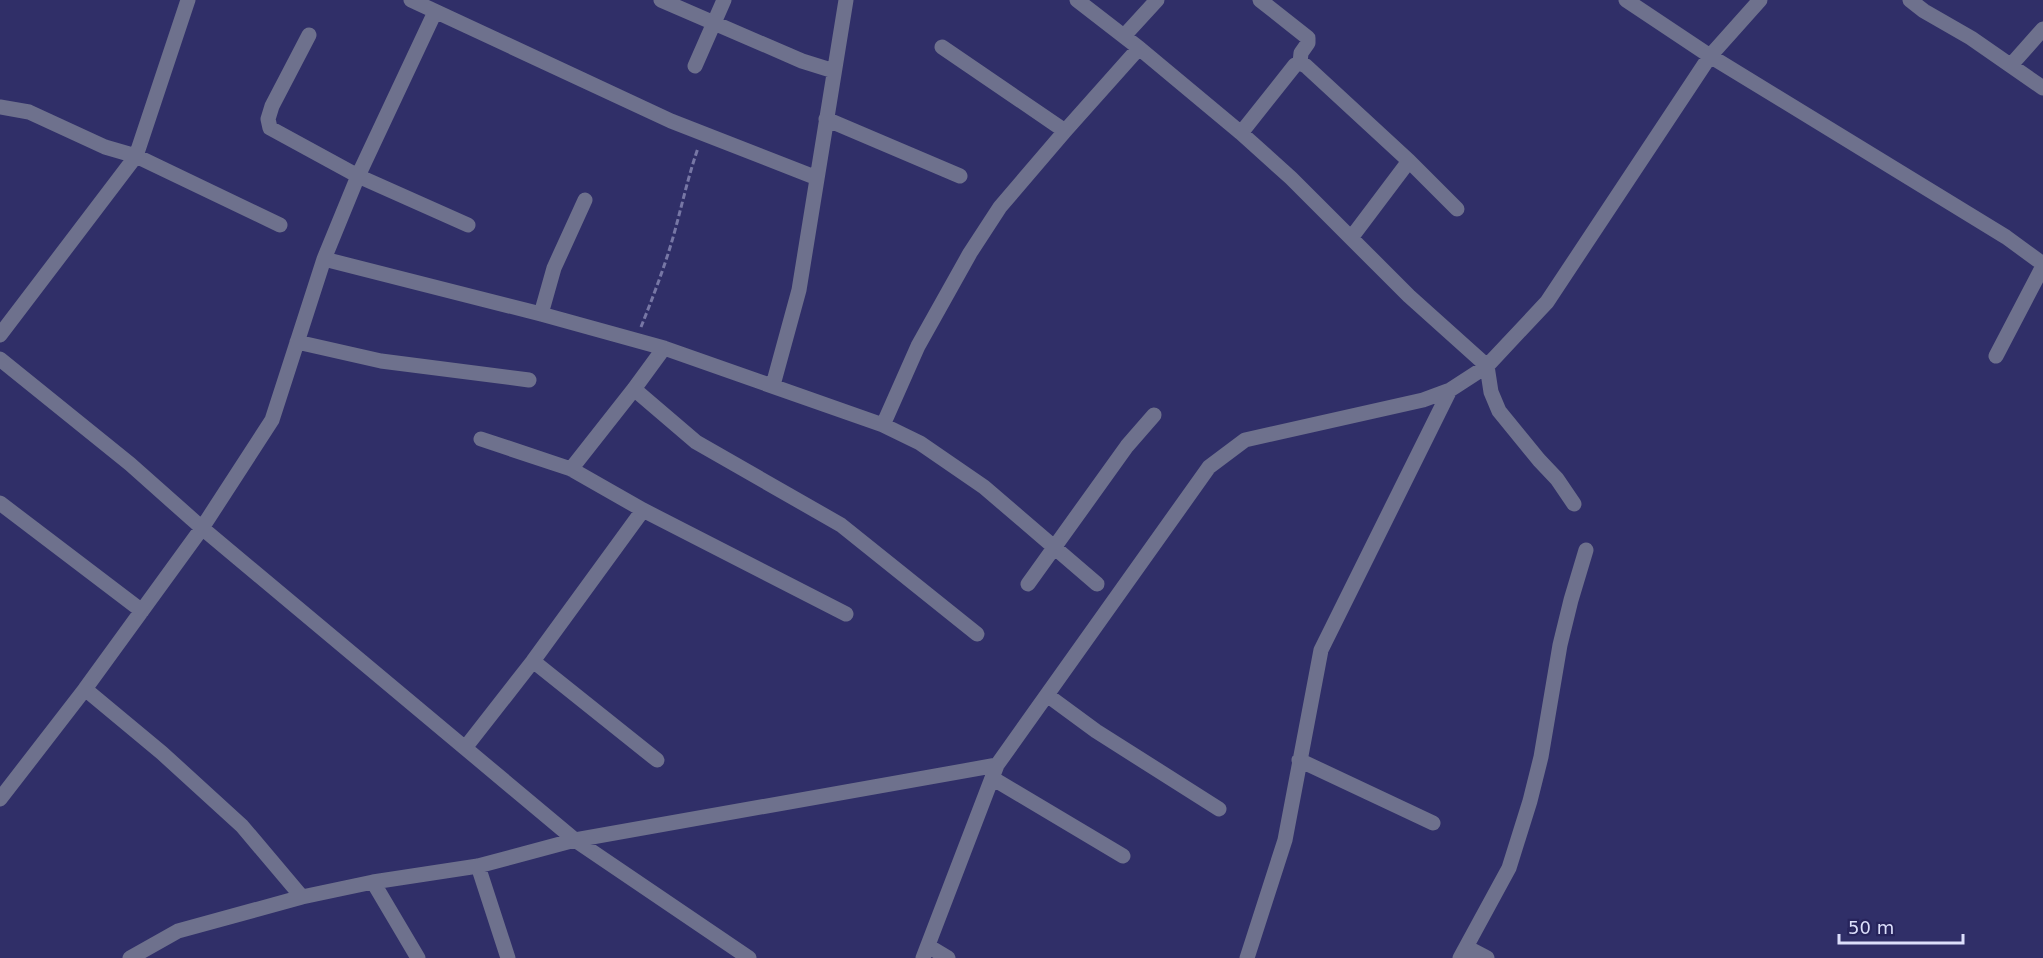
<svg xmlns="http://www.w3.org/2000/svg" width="2043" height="958" font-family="'DejaVu Sans',sans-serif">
<rect width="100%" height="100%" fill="#302f68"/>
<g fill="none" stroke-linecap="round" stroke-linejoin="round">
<path stroke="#7777a5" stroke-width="3" stroke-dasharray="6 3" stroke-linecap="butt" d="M641 327C653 297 665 266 674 234 682 205 688 177 698 148"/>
<path stroke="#6e718d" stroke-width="15" d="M411 0 671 121 817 178
M661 0 802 61 834 71
M1077 0 1139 48 1241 133 1291 178 1409 296 1487 366 1491 392 1499 411 1539 460 1557 479 1574 504
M1260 0 1308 38V43L1301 53 1300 63
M1626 0 1710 56 2006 237 2043 264
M1910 0 1924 11 1971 38 2043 88
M309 35 272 106 268 119 270 128 358 176 468 225
M1124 36 1157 0
M942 47 1065 131
M2011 65 2043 29
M695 66 724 0
M0 107 29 112 105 147 136 156 280 225
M826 119 960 176
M1241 133 1295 65 1300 63 1306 66 1409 161 1457 209
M1351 238 1409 161
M324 259 541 314 664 348 883 425 920 443 984 487 1097 584
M541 314 554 268 585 200
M0 335 136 156 188 0
M297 342 381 361 529 380
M1996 356 2043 266
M0 359 130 464 202 528 575 840 749 958
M773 385 799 290 846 0
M634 389 696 442 841 525 977 634
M883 425 918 346 970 253 1000 207 1065 131 1139 48
M481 439 571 469 643 510 846 614
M571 469 634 389 664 348
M0 503 142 611
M1028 584 1127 446 1154 415
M533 661 657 760
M85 689 162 753 242 826 302 897
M1047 695 1096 731 1219 809
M465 748 533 661 643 510
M1299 760 1433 823
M992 778 1123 856
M0 799 85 689 202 528 272 420 324 259 358 176 435 12
M478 866 508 958
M373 882 418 958
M928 946 948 958
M1466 947 1487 958
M130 958 178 931 302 897 373 882 478 866 575 840 997 765 1209 467 1245 440 1423 400 1450 390 1487 366 1547 302 1710 56 1760 0
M923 958 997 765
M1247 958 1285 840 1321 650 1450 390
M1460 958 1509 868 1530 801 1541 757 1560 645 1571 600 1586 550"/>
</g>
<path d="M1839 934v9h124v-9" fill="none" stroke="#dcdffb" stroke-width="3"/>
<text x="1848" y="934" font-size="18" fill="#dcdffb" stroke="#27245c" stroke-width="4.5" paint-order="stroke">50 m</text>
</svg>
